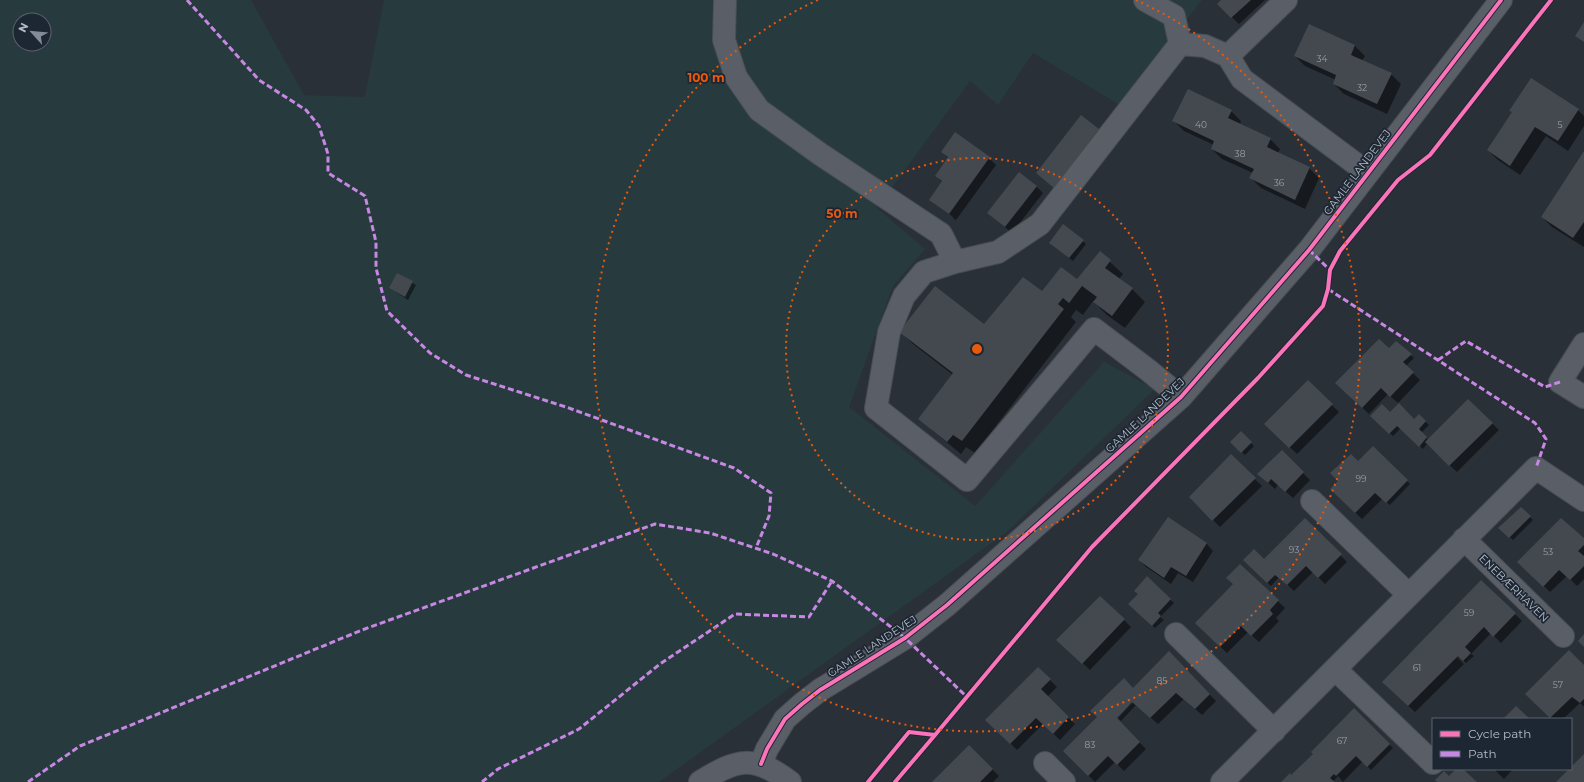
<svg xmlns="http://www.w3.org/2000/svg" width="1584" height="782" font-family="Montserrat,sans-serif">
<rect width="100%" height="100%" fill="#2a3038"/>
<path fill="#273a3e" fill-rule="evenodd" d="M0 0H251L304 95 365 97 384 0H1202L1120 105 1033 53 998 105 970 81 877 208 925 249 893 286 849 407 975 506 1104 362 1155 389 1008 531 659 782H0ZM20 20H44V44H20Z"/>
<path fill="#0007" d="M1223 0H1265L1239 24 1218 4Z
M1310 26 1355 46 1365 56 1362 61 1391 74 1401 84 1387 114 1344 94 1334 84 1336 80 1305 66 1295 56Z
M1578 110 1584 116V126L1568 151 1546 136 1520 175 1498 160 1488 150 1513 113Z
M1231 111 1241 121 1240 124 1270 139 1280 149 1278 153 1309 168 1319 178 1305 209 1261 188 1251 178 1253 173 1222 159 1212 149 1214 145 1184 131 1174 121Z
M1081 116 1105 137 1061 193 1037 173Z
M956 134 989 158 996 165 956 220 953 218V217L936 204V205L930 199 943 183 936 176 948 158 942 152Z
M1584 153V247L1552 227 1542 217Z
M1036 186 1043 193 1012 233 988 213Z
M1083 241 1086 244 1073 261 1053 246Z
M1100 253 1123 274 1119 279 1132 289 1145 302 1125 328 1107 315 1093 301 1083 315 1076 310 1071 317 1076 322 975 453 966 447 961 454 933 431 920 419 953 375 913 344 901 332 985 325 1043 292 1077 281Z
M397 274 416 285 408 300 390 288Z
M1396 342 1414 358 1406 366 1420 380 1398 403 1388 394 1369 414 1343 389 1393 354Z
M1308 381 1339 412 1297 454 1266 424Z
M1468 400 1499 430 1457 472 1427 444 1423 449 1401 428 1393 436 1372 416 1390 413 1414 420 1419 416 1429 425 1421 433 1428 440Z
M1241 433 1254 446 1245 455 1232 442Z
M1373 447 1410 484 1390 505 1382 499 1362 519 1331 489Z
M1282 452 1310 480 1293 498 1278 485 1275 489 1265 480Z
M1231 456 1262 486 1220 527 1190 497Z
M1521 508 1533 520 1513 540 1500 528Z
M1168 519 1207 544 1213 551 1193 582 1178 573 1171 584 1146 567 1139 560Z
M1305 519 1347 562 1325 584 1313 572 1294 591 1279 577 1271 586 1244 560H1264Z
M1584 539V579L1577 586 1567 576 1550 592 1519 562Z
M1240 565 1285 608 1276 618 1279 621 1259 642 1248 632 1227 653 1203 630 1234 584Z
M1147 578 1174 603 1160 617 1164 620 1155 628 1130 604 1139 594Z
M1481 581 1522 621 1501 643 1491 633 1471 654 1474 656 1466 663 1458 656 1457 657 1464 664 1415 712 1390 689Z
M1124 620 1131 627 1090 670 1058 640Z
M1169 653 1216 701 1202 715 1184 699 1158 724 1136 705 1121 721 1118 718 1133 702 1132 701 1117 717V720L1146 749 1124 771 1115 762 1095 782 1064 751 1133 689Z
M1584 667V707L1580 703 1563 719H1552L1527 694Z
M1038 668 1057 687 1047 697 1075 724 1060 740 1043 724 1017 750 987 720Z
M1354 709 1393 748 1371 770 1363 761 1343 782 1338 776 1333 782H1282L1291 776 1313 755Z
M969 746 999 776 993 782H933Z
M1494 769H1513L1504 779Z"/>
<path fill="#444950" d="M1221 0H1251L1231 18 1217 4Z
M1584 22V42L1575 36Z
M1309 24 1355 45 1351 55 1392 73 1377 104 1333 84 1336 75 1294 56Z
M1531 78 1579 109 1558 141 1535 127 1510 166 1487 150 1512 112 1509 111Z
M1188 89 1232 110 1228 118 1271 138 1267 147 1310 167 1295 200 1249 178 1254 169 1211 149 1214 141 1172 121Z
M1081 115 1099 129 1054 188 1036 173Z
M955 132 990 157 949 214 929 200 942 181 935 176 948 157 941 152Z
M1584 151V222L1573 238 1541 217Z
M1019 172 1037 186 1005 227 987 213Z
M1063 224 1084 240 1069 258 1049 243Z
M1100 251 1111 260 1105 268 1133 288 1112 316 1093 302 1097 297 1082 286 1069 303 1063 298 1058 304 1064 309 962 441 953 435 947 442 918 419 953 373 899 332 935 286 984 324 1023 277 1042 291 1061 267 1077 279Z
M397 273 413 281 405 297 389 288Z
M1379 339 1389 348 1396 341 1412 354 1403 362 1414 372 1390 397 1381 388 1362 408 1335 383Z
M1308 380 1333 404 1289 448 1264 424Z
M1468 399 1493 423 1449 466 1425 442Z
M1399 403 1414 419 1419 414 1426 421 1419 429 1427 437 1419 447 1397 426 1389 434 1370 416 1382 404 1390 412Z
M1241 431 1252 442 1241 453 1230 442Z
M1373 446 1408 480 1386 503 1375 493 1355 513 1330 489 1338 481 1330 473 1351 454 1358 461Z
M1282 450 1304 472 1285 492 1271 479 1268 483 1257 474Z
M1231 454 1256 478 1212 521 1189 497Z
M1521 507 1531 516 1509 538 1498 528Z
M1168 517 1207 543 1186 576 1171 567 1164 578 1138 560Z
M1305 518 1342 554 1318 578 1306 566 1287 585 1275 575 1267 583 1243 560 1254 549 1264 559Z
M1561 518 1584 538V545L1578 551 1584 556V566L1570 580 1559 570 1543 587 1517 562Z
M1240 564 1279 600 1270 610 1273 614 1251 636 1241 626 1220 647 1195 623 1233 584 1226 578Z
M1147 576 1171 599 1158 613 1161 616 1152 626 1128 604 1138 594 1134 591Z
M1481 580 1516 613 1493 637 1484 627 1465 647 1471 653 1463 661 1458 656 1408 706 1382 682Z
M1100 596 1125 619 1082 664 1056 640Z
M1584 634V647L1578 641Z
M1569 650 1584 665V699L1580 703 1572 697 1550 718 1525 694Z
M1169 651 1210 694 1195 709 1176 693 1150 718 1132 702 1117 718 1140 742 1117 765 1108 756 1088 776 1063 751 1097 717 1090 711 1124 678 1133 688Z
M1038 667 1051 679 1041 689 1069 717 1053 734 1036 718 1010 744 985 720Z
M1516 706 1530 719H1503Z
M1354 708 1390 744 1367 767 1356 756 1336 776 1334 774 1330 778 1335 782H1281L1290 773 1291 775 1313 754 1311 752Z
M969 745 993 769 980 782H932Z
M1584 754V782H1556L1569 769H1571V767Z
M1456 769H1463L1477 782H1437L1435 780 1444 771 1449 776Z"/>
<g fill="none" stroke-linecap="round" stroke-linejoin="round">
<g stroke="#484c53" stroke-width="24">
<path id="minor" d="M725 0 724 40 736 77 759 110 820 154 941 234 955 262
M1145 0 1174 16 1180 44
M1286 0 1228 56 1242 79 1368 173
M1584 344 1560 382 1584 397
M1181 397 1148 370 1094 329 967 480 876 408 889 332 904 296 924 272 955 262 998 252 1040 224 1180 44 1205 46 1228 56
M1312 501 1409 595
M1464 539 1563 636
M1176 634 1274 731
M1335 669 1433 763
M1045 763 1064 782
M761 764 767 749 785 719 802 704 820 690 905 638 947 605 1181 397 1309 250 1501 0
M700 782C737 759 753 754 790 782
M1222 782 1536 468 1584 500"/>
</g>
<use href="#minor" stroke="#5a5e66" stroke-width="22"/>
<path stroke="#c787e3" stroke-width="3" stroke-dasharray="6 3" stroke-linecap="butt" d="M187 0 259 80 306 110 319 126 328 154V173L365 196 376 242V268L387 311 430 353 466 375 566 407 734 468 771 493 769 516 756 548
M1309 250 1330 270
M1328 289 1535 423 1546 439 1536 468
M1438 360 1466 341 1545 387 1560 382
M28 782 80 746 362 630 655 524 710 533 773 554 832 581 905 638 967 697
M482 782 498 769 579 729 660 664 735 614 809 617 832 581"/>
<g stroke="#1d2633" stroke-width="6">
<path id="cycleway" d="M761 764 767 749 785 719 802 704 820 690 905 638 947 605 1181 397 1309 250 1501 0
M868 782 909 732 935 735 1092 547 1258 378 1323 306 1328 289 1330 270 1340 251 1398 180 1430 155 1551 0
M895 782 935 735"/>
</g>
<use href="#cycleway" stroke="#fb73b8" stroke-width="4"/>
</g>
<g fill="none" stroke="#e8590c" stroke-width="2" stroke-dasharray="2 4">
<circle cx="977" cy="349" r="191"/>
<path d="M1136 0A383 383 0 1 1 818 0"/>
</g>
<g text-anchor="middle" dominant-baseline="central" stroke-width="3.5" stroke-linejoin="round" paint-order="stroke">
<g font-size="9" fill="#989fab">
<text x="1322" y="58">34</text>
<text x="1362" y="87">32</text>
<text x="1201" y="124">40</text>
<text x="1560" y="124">5</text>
<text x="1240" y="153">38</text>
<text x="1279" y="182">36</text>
<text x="1361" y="478">99</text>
<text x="1294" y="549">93</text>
<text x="1548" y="551">53</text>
<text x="1469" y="612">59</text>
<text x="1417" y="667">61</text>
<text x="1162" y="680">85</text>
<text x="1558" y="684">57</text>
<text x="1342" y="740">67</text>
<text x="1090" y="744">83</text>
</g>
<g font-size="11" fill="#b4bcc9" stroke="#1d2633">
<text transform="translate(1357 172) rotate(-53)">GAMLE LANDEVEJ</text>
<text transform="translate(1145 415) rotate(-43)">GAMLE LANDEVEJ</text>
<text transform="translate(1514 588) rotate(44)">ENEBÆRHAVEN</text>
<text transform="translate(872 646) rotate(-33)">GAMLE LANDEVEJ</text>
</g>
</g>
<circle cx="977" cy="349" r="6" fill="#e8590c" stroke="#1d2633" stroke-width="2"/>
<g font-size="12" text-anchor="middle" font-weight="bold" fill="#e8590c" stroke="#1d2633" stroke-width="3.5" stroke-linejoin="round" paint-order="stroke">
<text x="706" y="82">100 m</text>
<text x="842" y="218">50 m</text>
</g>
<rect x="1432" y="718" width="140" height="52" fill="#1d2633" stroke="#59626f"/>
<rect x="1440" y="731" width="20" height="6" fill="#fb73b8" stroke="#59626f"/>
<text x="1468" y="738" font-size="12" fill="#b4bcc9">Cycle path</text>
<rect x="1440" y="751" width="20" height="6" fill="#c787e3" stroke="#59626f"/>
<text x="1468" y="758" font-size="12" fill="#b4bcc9">Path</text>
<g transform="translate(32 32) rotate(297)"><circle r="19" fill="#1d2633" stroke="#59626f"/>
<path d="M0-3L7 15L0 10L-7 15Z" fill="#848b96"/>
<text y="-6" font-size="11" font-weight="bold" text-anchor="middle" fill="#b4bcc9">N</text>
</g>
</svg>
